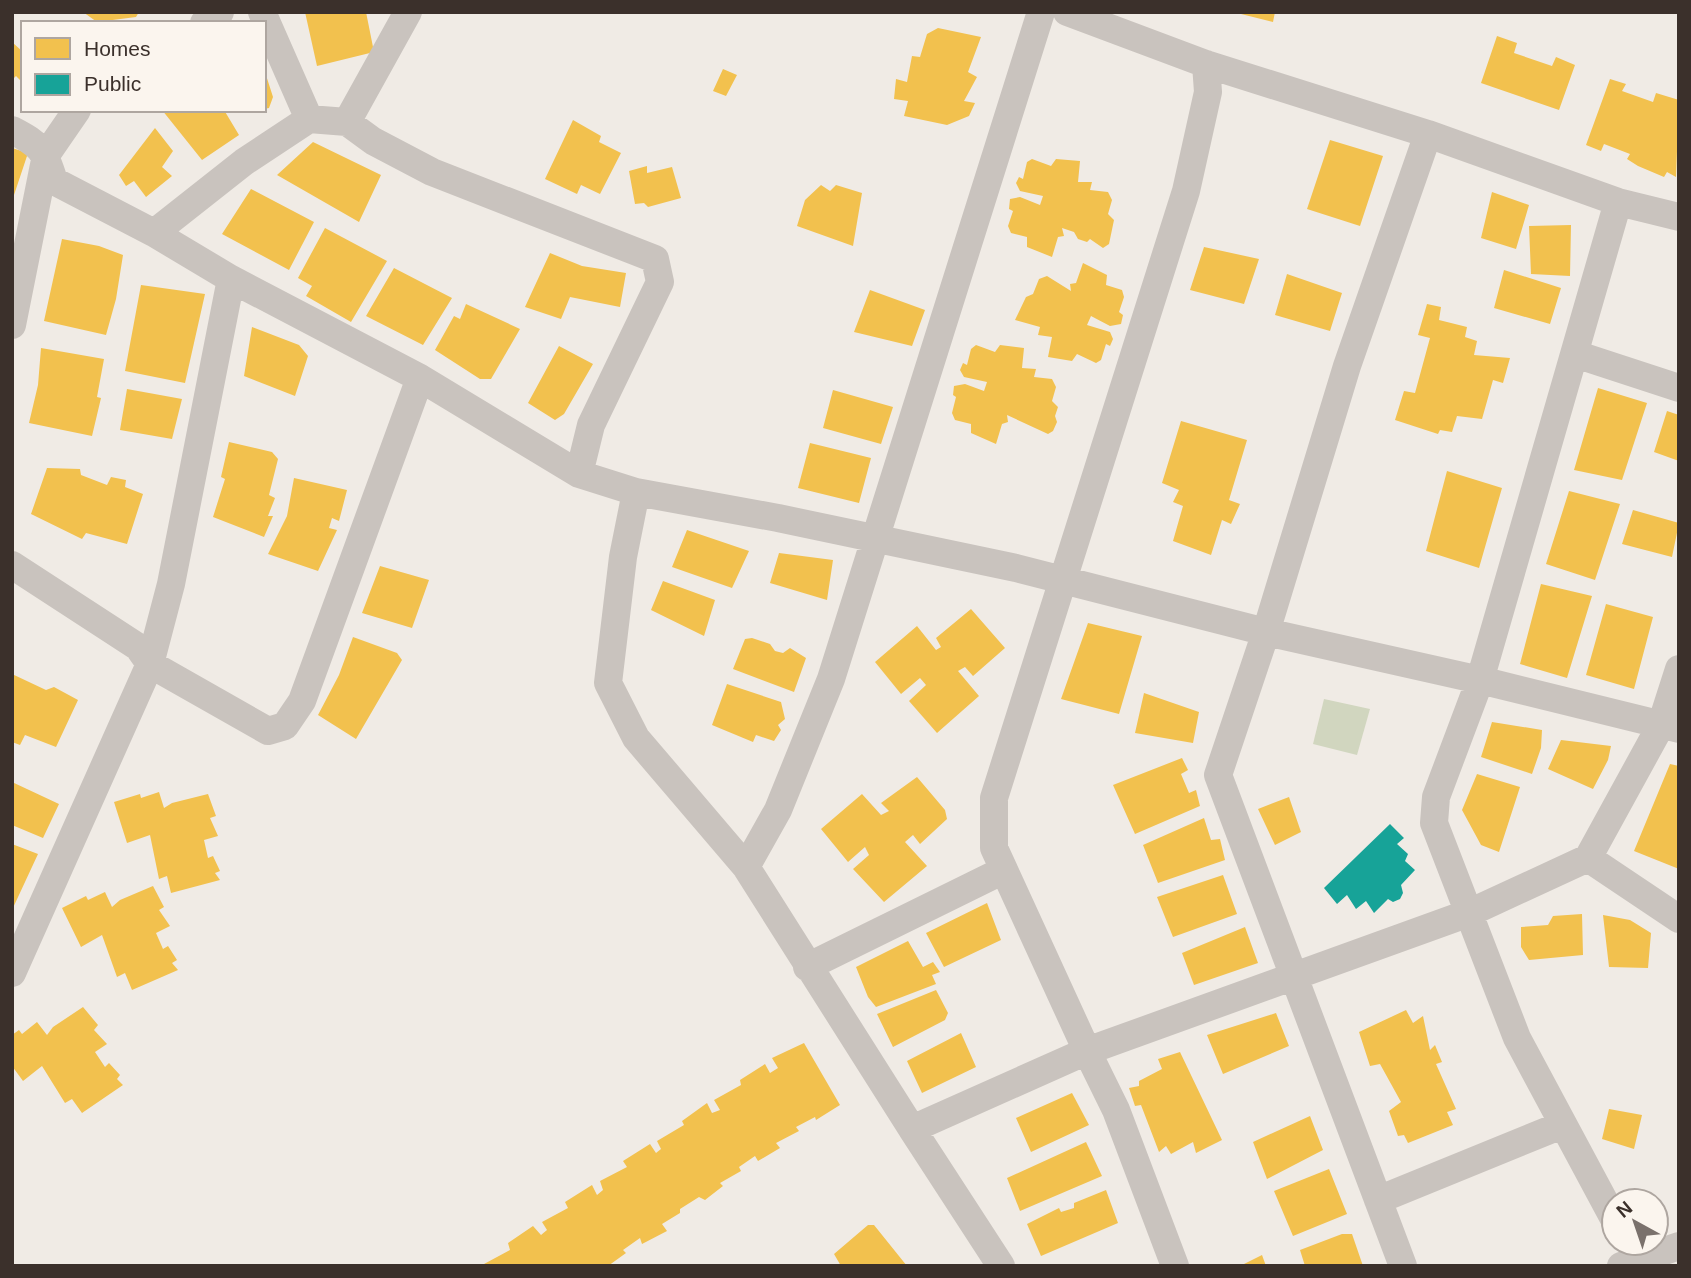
<svg xmlns="http://www.w3.org/2000/svg" width="1691" height="1278" font-family="Arial,sans-serif">
<rect width="100%" height="100%" fill="#f0ebe5"/>
<path fill="#d1d6bf" d="M1324 699 1370 709 1357 755 1313 744Z"/>
<path fill="#f2c14e" d="M83 12H139L136 17 97 22Z
M305 12H366L374 52 317 66Z
M1233 12H1275L1273 22Z
M938 28 981 37 968 72 977 77 964 101 975 103 969 116 947 125 904 116 908 101 894 99 896 79 907 82 912 56 920 57 927 34Z
M1497 36 1517 43 1514 53 1552 66 1556 57 1575 65 1559 110 1481 83Z
M12 42 23 52V83L16 76 12 80Z
M723 69 737 75 726 96 713 91Z
M265 72 273 97 269 108 264 109Z
M1610 79 1626 84 1622 91 1653 102 1656 93 1679 100 1676 177 1667 172 1664 177 1638 166 1627 159 1630 154 1604 144 1601 151 1586 145Z
M162 110H224L239 135 202 160Z
M573 120 601 136 599 142 621 153 600 194 581 185 577 194 545 179Z
M155 128 173 151 162 167 172 176 146 197 134 181 126 186 119 175Z
M1330 140 1383 156 1360 226 1307 209Z
M313 142 381 175 359 222 277 175Z
M12 148 28 153 13 198H12Z
M1032 159 1051 166 1056 159 1080 161 1078 182H1092L1090 190 1108 192 1112 200 1108 214 1114 220 1109 244 1103 248 1090 239 1087 242 1078 239 1074 232 1062 228 1064 236 1058 237 1052 257 1027 247V237L1011 233 1008 226 1013 211 1009 209 1010 199 1020 197 1040 205 1043 196 1020 191 1016 183 1019 177 1023 179 1027 162Z
M647 166V173L672 167 681 198 648 207 644 203 635 204 629 171Z
M821 185 830 191 836 185 862 193 853 246 797 226 805 200Z
M251 189 314 222 289 270 222 234Z
M1492 192 1529 205 1516 249 1481 238Z
M1571 225 1570 276 1531 274 1529 226Z
M325 228 387 261 351 322 306 296 312 286 298 278Z
M62 239 99 246 123 255 116 299 106 335 44 321Z
M1204 247 1259 259 1244 304 1190 290Z
M550 253 582 266 626 273 620 307 570 297 561 319 525 307Z
M1083 263 1107 275 1106 285 1122 290 1124 297 1119 312 1123 315 1121 324 1110 326 1091 316 1087 325 1110 332 1113 339 1110 346 1106 344 1101 360 1096 363 1077 354 1072 361 1048 357 1052 337 1038 335 1040 327 1015 320 1026 297 1033 294 1039 279 1047 276 1071 291 1070 284 1076 283Z
M394 268 452 298 423 345 366 316Z
M1504 270 1561 288 1550 324 1494 308Z
M1287 274 1342 293 1330 331 1275 315Z
M141 285 205 294 185 383 125 371Z
M870 290 925 310 912 346 854 332Z
M466 304 520 329 491 379H480L435 350 454 316 460 319Z
M1427 304 1441 307 1439 320 1467 327 1465 337 1477 341 1474 355 1510 358 1503 383 1493 380 1482 419 1457 416 1452 432 1440 430 1438 434 1395 420 1404 391 1415 393 1430 338 1418 335Z
M252 327 299 345 308 356 295 396 244 376Z
M976 345 995 352 1000 345 1024 348 1022 368 1036 369 1034 377 1052 379 1056 387 1052 401 1058 407 1055 416 1057 422 1053 431 1048 434 1007 415 1008 422 1002 424 996 444 971 433V424L955 420 952 413 956 397 953 395 954 386 965 384 984 391 987 382 964 377 960 370 963 363 967 365 971 349Z
M559 346 593 364 564 414 555 420 528 403Z
M41 348 104 359 97 397 101 398 92 436 29 423 38 385Z
M1598 388 1647 403 1622 480 1574 470Z
M127 389 182 399 172 439 120 430Z
M833 390 893 407 881 444 823 428Z
M1667 411 1679 415V461L1654 452Z
M1181 421 1247 440 1229 500 1240 504 1231 524 1222 520 1211 555 1173 541 1183 506 1173 502 1179 490 1162 483Z
M229 442 272 452 278 459 269 495 275 498 268 516H273L264 537 213 517 225 479 221 477Z
M810 443 871 458 859 503 798 488Z
M47 468 80 469 81 475 107 485 111 477 126 480 125 487 143 494 127 544 86 533 82 539 31 514Z
M1447 471 1502 488 1479 568 1426 551Z
M294 478 347 490 339 521 332 518 329 528 337 530 318 571 268 554 287 516Z
M1569 491 1620 504 1595 580 1546 564Z
M1633 510 1679 523 1672 557 1622 544Z
M687 530 749 551 732 588 672 567Z
M779 553 833 560 827 600 770 583Z
M380 566 429 580 412 628 362 613Z
M663 581 715 600 704 636 651 610Z
M1541 584 1592 596 1567 678 1520 664Z
M1606 604 1653 617 1634 689 1586 675Z
M971 609 1005 648 973 676 965 667 958 671 979 696 937 733 909 701 926 685 920 678 901 694 875 662 917 626 936 650 941 647 936 638Z
M1088 623 1142 636 1119 714 1061 699Z
M353 637 397 653 402 660 356 739 318 715 339 675Z
M752 638 770 644 775 651 783 653 790 648 806 658 794 692 733 669 745 639Z
M12 674 46 690 54 687 78 700 56 747 25 735 20 745 12 742Z
M727 684 781 702 785 719 778 725 781 730 774 741 756 735 753 742 712 725Z
M1144 693 1199 712 1193 743 1135 733Z
M1492 722 1542 730 1541 748 1532 774 1481 757Z
M1561 740 1611 746 1608 760 1593 789 1548 769Z
M1182 758 1188 770 1181 774 1189 793 1196 790 1200 806 1135 834 1113 785Z
M1670 764 1679 766V869L1634 851Z
M1477 774 1520 787 1499 852 1481 845 1462 810Z
M917 777 945 810 947 819 920 844 913 835 905 842 927 866 884 902 853 869 869 855 865 847 848 862 821 829 862 794 881 815 889 811 881 803Z
M12 782 59 804 43 838 12 825Z
M159 792 164 808 172 803 208 794 216 816 210 818 218 836 204 840 208 858 213 856 220 871 215 873 220 880 171 893 167 876 159 879 150 835 127 843 114 802 140 794 141 798Z
M1289 797 1301 832 1275 845 1258 809Z
M1204 818 1211 840 1220 839 1225 860 1158 883 1143 845Z
M12 844 38 854 12 910Z
M1223 875 1237 914 1173 937 1157 897Z
M153 886 164 907 159 910 170 926 156 933 163 949 168 946 177 960 172 963 178 970 132 990 125 973 117 977 102 935 81 947 62 908 86 896 88 900 105 892 112 907 120 900Z
M987 903 1001 940 944 967 926 933Z
M1582 914 1583 955 1529 960 1521 947V927L1548 925 1553 916Z
M1603 915 1630 920 1651 933 1648 968 1609 967Z
M1245 927 1258 963 1194 985 1182 953Z
M908 941 923 967 933 962 940 972 932 975 936 984 876 1007 868 997 856 967Z
M936 990 948 1013 945 1020 893 1047 877 1014Z
M83 1007 98 1025 94 1030 107 1044 95 1052 105 1067 109 1063 120 1075 117 1079 123 1085 82 1113 72 1099 65 1103 42 1066 23 1081 12 1066V1035L19 1030 22 1034 37 1022 47 1035 53 1027Z
M1406 1010 1413 1023 1423 1016 1430 1050 1435 1045 1442 1062 1436 1064 1456 1109 1447 1112 1453 1125 1408 1143 1404 1135 1398 1136 1389 1111 1401 1102 1380 1064 1370 1066 1359 1032Z
M1276 1013 1289 1046 1223 1074 1207 1035Z
M961 1033 976 1067 922 1093 907 1061Z
M804 1043 840 1105 816 1120 815 1117 796 1127 799 1131 776 1143 780 1148 758 1161 755 1156 739 1167 741 1171 720 1183 723 1186 705 1200 699 1197 680 1209V1213L662 1224 667 1231 642 1244 640 1238 623 1250 626 1253 608 1266 484 1264 510 1250 508 1243 533 1226 541 1235 547 1230 542 1222 568 1208 565 1202 592 1185 597 1195 603 1190 600 1181 627 1167 623 1161 650 1144 656 1153 661 1149 657 1141 684 1125 682 1121 707 1103 712 1113 720 1110 714 1100 741 1085 740 1080 765 1064 770 1073 778 1068 772 1058Z
M1180 1052 1222 1140 1196 1153 1193 1142 1171 1154 1166 1146 1159 1152 1141 1105 1135 1106 1129 1088 1139 1086V1081L1162 1069 1158 1059Z
M1072 1093 1089 1125 1031 1152 1016 1118Z
M1609 1109 1642 1115 1634 1149 1602 1139Z
M1310 1116 1323 1150 1267 1179 1253 1142Z
M1086 1142 1102 1176 1020 1211 1007 1178Z
M1329 1169 1347 1214 1293 1236 1274 1191Z
M1106 1190 1118 1223 1041 1256 1027 1224 1059 1208 1061 1212 1074 1208V1203Z
M868 1225H874L907 1266H841L834 1254Z
M1342 1234H1352L1363 1266H1305L1300 1250Z
M1262 1255 1266 1266H1240Z"/>
<path fill="#17a398" d="M1390 824 1404 838 1397 844 1408 854 1405 861 1415 870 1401 885 1403 893 1400 899 1393 902 1388 899 1374 913 1366 901 1356 909 1347 895 1337 904 1324 888Z"/>
<g fill="none" stroke-linecap="round" stroke-linejoin="round">
<path stroke="#c9c3be" stroke-width="28" d="M262 12 309 119
M1067 12 1206 64 1428 134 1618 202 1679 217
M204 23 220 12
M347 122 408 12
M12 130C41 145 44 150 54 181L154 233 231 279 420 378 579 474 636 492 778 518 1016 568 1266 632 1480 680 1679 729
M154 233 244 162 309 119 347 122 373 141 432 172 655 259 660 282 591 425 579 474
M12 325 46 155 77 110
M1575 354 1679 388
M636 492 623 557 608 683 636 738 746 867 912 1129 1087 1051 994 848V798L1186 191 1208 92 1206 64
M12 565 138 647 150 664 268 731 285 726 302 701 420 378
M1588 858 1679 919
M746 867 778 810 831 679 1041 12
M807 967 1004 870
M12 973 150 664 171 584 231 279
M912 1129 1001 1266
M1378 1200 1562 1125
M1614 1219 1517 1038 1434 823 1436 797 1480 680 1618 202
M1175 1266 1116 1110 1087 1051 1469 913 1588 858 1661 725 1679 669
M1403 1266 1218 775 1266 632 1347 366 1428 134
M1621 1266 1679 1246"/>
</g>
<rect width="1691" height="1278" fill="none" stroke="#3b302b" stroke-width="28"/>
<rect x="21" y="21" width="245" height="91" fill="#fbf5ee" stroke="#aea6a0" stroke-width="2"/>
<rect x="35" y="38" width="35" height="21" fill="#f2c14e" stroke="#aea6a0" stroke-width="2"/>
<text x="84" y="56" font-size="21" fill="#3b302b">Homes</text>
<rect x="35" y="74" width="35" height="21" fill="#17a398" stroke="#aea6a0" stroke-width="2"/>
<text x="84" y="91" font-size="21" fill="#3b302b">Public</text>
<g transform="translate(1635 1222) rotate(320)"><circle r="33" fill="#fbf5ee" stroke="#aea6a0" stroke-width="2"/>
<path d="M0-5L12 26L0 18L-12 26Z" fill="#7a716c"/>
<text y="-10" font-size="19" font-weight="bold" text-anchor="middle" fill="#3b302b">N</text>
</g>
</svg>
